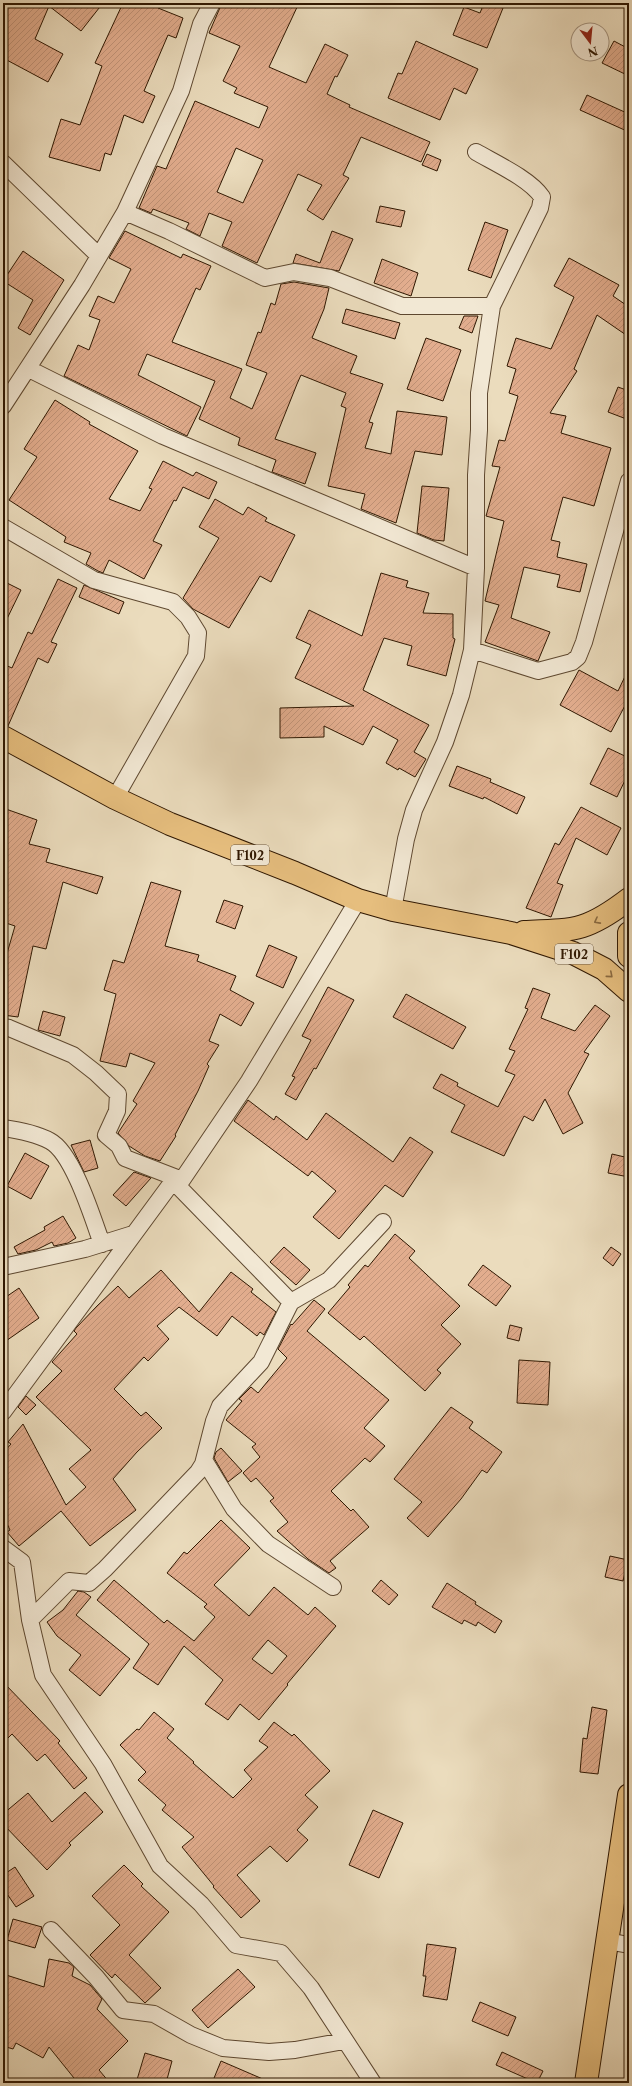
<svg xmlns="http://www.w3.org/2000/svg" width="632" height="2086" font-family="'Libre Caslon Text',serif">
<defs>
<pattern id="building-hatch" width="6" height="6" patternUnits="userSpaceOnUse"><rect width="6" height="6" fill="#e2ad8e"/><path d="M-1 1l2-2M0 6l6-6M5 7l2-2" fill="none" stroke="#c29479"/></pattern>
</defs>
<rect width="100%" height="100%" fill="#ebdcbd"/>
<filter id="stains"><feTurbulence type="fractalNoise" baseFrequency=".005" numOctaves="4"/><feColorMatrix values="0 0 0 0 .2 0 0 0 0 .09 0 0 0 0 .02 0 0 0 .5 -.17"/></filter>
<radialGradient id="worn" r=".72"><stop offset=".6" stop-color="#630" stop-opacity="0"/><stop offset="1" stop-color="#630" stop-opacity=".3"/></radialGradient>
<path fill="url(#building-hatch)" stroke="#2f1701" fill-rule="evenodd" d="M3 3H103L81 31 49 6 35 39 63 54 48 82 3 58Z
M123 3H161L158 8 183 18 176 38 168 35 144 91 155 96 143 123 124 115 111 155 105 153 100 171 49 157 61 119 80 125 102 66 95 63Z
M222 3H299L269 67 306 83 325 44 348 55 337 77 335 76 327 94 350 105 349 107 430 142 421 162 361 137 343 175 349 178 323 220 307 210 322 185 298 174 257 263 222 246 232 222 209 213 200 236 186 229 189 223 153 209 151 213 139 208 157 166 166 169 195 101 259 128 268 107 234 93 237 88 223 81 240 46 209 33ZM236 148 263 160 243 203 217 192Z
M484 3H505L487 48 453 35 464 7 480 13Z
M416 41 478 69 466 94 454 88 440 120 388 98 398 73 402 74Z
M614 41 629 49V76L602 63Z
M587 95 629 114V132L580 110Z
M427 154 441 160 437 171 422 165Z
M380 206 405 211 401 227 376 222Z
M485 222 508 230 491 278 468 270Z
M125 231 181 258 183 254 211 266 200 290 196 288 172 342 242 369 230 398 252 409 267 373 246 365 258 332 261 333 271 303 275 305 281 284 294 282 329 288 324 309 312 338 357 356 350 373 383 384 369 422 373 423 365 448 391 454 397 411 447 417 442 455 415 451 396 523 361 509 365 494 328 486 346 408 341 406 346 393 301 375 297 384 275 439 316 453 305 484 272 472 276 460 238 445 240 438 199 419 215 381 147 354 138 375 201 407 187 436 64 376 78 345 89 350 100 320 89 316 98 296 114 303 131 269 109 258Z
M332 231 353 239 339 271 293 263 296 254 320 263Z
M23 251 64 280 30 335 18 328 33 300 3 281Z
M569 258 619 285 613 296 629 307V337L597 315 574 369 577 371 550 413 566 416 561 433 611 448 594 506 563 497 551 540 560 542 557 557 587 564 580 592 557 587 560 575 524 567 511 618 550 632 538 661 485 642 499 605 485 601 504 521 486 516 500 467 492 466 499 440 505 441 518 396 509 393 516 369 507 366 516 338 551 349 574 297 554 286Z
M382 259 418 273 411 296 374 283Z
M346 309 400 323 395 339 342 323Z
M464 316H478L472 333 459 328Z
M426 338 461 350 443 401 407 389Z
M618 387 629 391V420L608 412Z
M55 400 90 422 89 424 138 451 109 499 140 511 152 489 149 488 163 461 193 476 196 472 217 482 209 499 183 487 176 501 174 500 153 541 162 545 144 579 109 560 103 573 98 571 86 564 91 553 64 542 66 537 9 500 37 457 24 449Z
M422 486 449 488 444 541 434 540 417 533Z
M215 499 243 515 248 507 267 518 265 521 295 535 271 582 260 576 229 628 193 609 183 598 219 538 199 527Z
M381 573 408 581 406 587 429 593 423 613 453 614V638L455 639 446 676 407 665 412 646 384 638 363 690 429 725 414 752 426 759 415 777 399 768 398 770 386 763 398 740 373 726 363 745 324 726V737L280 738V708L354 706 295 678 311 645 296 638 309 610 362 636Z
M58 579 77 588 51 642 57 644 48 663 38 658 8 726 3 725V664L12 668 28 632 32 634Z
M3 581 21 590 3 627Z
M84 585 124 602 119 614 79 597Z
M629 668V698L611 732 560 705 579 670 618 691Z
M608 748 629 758V772L617 797 590 784Z
M457 766 491 779 490 782 525 797 517 814 484 797 483 799 449 786Z
M581 807 621 828 607 855 576 838 557 883 563 885 551 917 526 908 555 843 559 845Z
M3 808 37 820 29 844 50 849 46 862 103 877 97 894 63 882 46 949 33 946 18 1017 3 1015V967L15 926 3 922Z
M151 882 181 891 165 946 199 955 197 961 236 976 230 990 254 1003 241 1026 220 1014 209 1041 219 1045 207 1064 209 1066 198 1091 175 1135 176 1136 160 1161 145 1156 129 1146 118 1133 137 1104 133 1101 155 1063 130 1053 126 1067 100 1061 116 994 104 990 113 960 124 963Z
M224 900 243 906 235 929 216 922Z
M269 945 297 957 283 988 256 976Z
M328 987 354 1000 316 1069 314 1068 296 1100 285 1094 295 1077 292 1076 311 1040 302 1036Z
M533 988 550 994 541 1018 575 1031 595 1005 610 1016 584 1052 589 1054 568 1093 583 1123 563 1134 545 1099 533 1121 524 1116 504 1156 451 1132 465 1105 433 1088 441 1074 458 1083 457 1086 498 1107 515 1075 505 1071 515 1051 509 1049 528 1009 525 1008Z
M406 994 466 1027 453 1049 393 1017Z
M43 1011 65 1017 60 1036 38 1030Z
M248 1100 274 1120 276 1116 307 1140 326 1113 393 1162 410 1137 433 1152 403 1197 385 1185 339 1239 313 1217 336 1191 312 1171 308 1176 234 1121Z
M90 1140 98 1168 84 1172 71 1145Z
M25 1153 49 1166 31 1199 7 1186Z
M612 1154 629 1158V1177L608 1173Z
M134 1172 151 1178 126 1206 113 1195Z
M63 1216 76 1238 68 1243 54 1246 52 1242 36 1250 18 1254 14 1247 45 1230 44 1227Z
M395 1234 415 1251 409 1258 460 1306 441 1325 461 1344 437 1370 441 1373 425 1391 364 1336 360 1340 328 1313 350 1287 348 1285 365 1265 368 1267Z
M284 1247 310 1270 296 1285 270 1262Z
M611 1247 621 1254 613 1266 603 1258Z
M483 1265 511 1286 496 1306 468 1285Z
M161 1270 199 1312 231 1272 253 1289 251 1292 276 1312 264 1335 260 1332 257 1336 232 1316 217 1336 179 1307 157 1326 169 1339 148 1361 144 1357 114 1389 141 1416 146 1412 162 1428 137 1452 113 1479 136 1510 90 1546 61 1511 19 1546 7 1532 10 1530 3 1515V1453L11 1444 8 1442 23 1424 66 1505 86 1487 69 1469 91 1450 36 1397 62 1371 52 1362 77 1334 74 1331 76 1328 97 1306 118 1286 129 1298Z
M19 1288 39 1318 3 1343V1299Z
M314 1300 325 1309 307 1331 389 1400 364 1428 385 1446 370 1462 365 1458 331 1491 351 1511 353 1509 369 1527 330 1561 336 1568 329 1573 308 1559 277 1531 288 1522 270 1501 274 1498 256 1478 251 1482 243 1473 260 1457 252 1447 256 1444 226 1420 242 1401 239 1399 251 1387 258 1393 287 1358 278 1349 291 1324 292 1325Z
M510 1325 522 1328 519 1341 507 1338Z
M519 1360 550 1362 548 1405 517 1403Z
M26 1396 36 1405 26 1415 18 1407Z
M451 1407 473 1422 469 1428 502 1452 487 1473 482 1470 461 1499 428 1537 407 1518 422 1502 394 1479Z
M221 1448 242 1471 228 1482 214 1458 216 1452Z
M221 1520 250 1548 214 1585 249 1616 274 1587 308 1615 315 1607 336 1626 287 1684 288 1685 259 1720 240 1704 228 1720 205 1704 223 1680 184 1646 158 1685 133 1668 149 1644 97 1600 114 1580 164 1623 167 1620 194 1641 215 1617 204 1607 207 1604 167 1573 184 1552 187 1554ZM268 1640 287 1656 272 1674 252 1659Z
M610 1556 628 1560 623 1581 605 1577Z
M381 1580 398 1595 389 1605 372 1591Z
M447 1583 476 1602 475 1604 502 1621 495 1633 478 1622 476 1626 464 1620 462 1624 432 1607Z
M78 1591 84 1592 91 1597 76 1615 130 1659 100 1696 69 1670 81 1655 57 1636 47 1622 63 1610Z
M3 1682 60 1741 58 1743 87 1778 74 1789 45 1754 37 1761 12 1734 3 1743Z
M592 1707 607 1710 598 1774 580 1772 583 1738 587 1739Z
M154 1712 174 1729 167 1738 194 1762 193 1763 233 1798 252 1779 244 1770 268 1747 259 1741 274 1722 292 1736 294 1734 330 1771 305 1795 318 1807 297 1830 308 1840 287 1862 270 1846 237 1875 260 1901 241 1918 213 1887 214 1886 182 1847 194 1837 162 1810 166 1805 138 1780 146 1772 120 1745 137 1729 139 1730Z
M85 1792 103 1812 69 1843 71 1845 47 1870 3 1824V1814L28 1793 52 1822Z
M373 1810 403 1823 379 1878 349 1865Z
M124 1865 143 1884 141 1886 169 1912 129 1955 161 1988 145 2003 115 1974 112 1978 90 1955 120 1925 92 1896Z
M15 1867 34 1896 16 1907 3 1888V1875Z
M13 1919 42 1927 35 1948 7 1940Z
M427 1944 456 1948 447 2000 423 1996 426 1976H423Z
M49 1959 69 1963 74 1967 72 1976 90 1985 102 1999 97 2009 128 2041 99 2070 110 2083H78L49 2047 43 2058 16 2043 13 2049 3 2046V1974L44 1987Z
M238 1969 255 1987 208 2028 192 2010Z
M480 2002 516 2017 508 2036 472 2021Z
M502 2052 543 2071 537 2083 496 2065Z
M145 2053 172 2061 166 2083H136Z
M221 2061 272 2083H212Z"/>
<g fill="none" stroke-linecap="round" stroke-linejoin="round">
<g stroke="#5e4830" stroke-width="18">
<path id="minor" d="M3 163 99 256
M125 212 169 231 265 278 294 272 330 278 402 306H492
M29 369 163 436 476 568
M3 406 82 285 125 212 181 91 201 24 212 3
M3 527 94 580 173 602 188 617 198 633 196 656 115 798
M472 650 538 671 572 662 578 657 584 642 629 481
M393 910 406 839 414 810 445 742 461 695 472 650 476 568V475L479 430V393L492 306 540 208 542 197C530 179 495 163 476 152
M3 1027 9 1028 73 1055 96 1073 118 1094 117 1111 106 1135 119 1146 125 1158 182 1180
M3 1128C18 1130 37 1134 50 1141 73 1153 93 1219 102 1244
M173 1181 291 1302
M3 1267 85 1249 133 1234
M3 1412 173 1181 182 1180 249 1081 358 900
M204 1460 234 1509 268 1544 333 1587
M3 1548 22 1562 30 1620 43 1675 103 1764 160 1866 201 1904 236 1945 281 1953 311 1988 373 2083
M30 1620 69 1581 89 1583 105 1569 198 1472 203 1464 214 1421 220 1406 261 1362 291 1302 329 1280 383 1222
M51 1930 96 1977 123 2010 154 2014 191 2035 223 2048 269 2052 295 2050 344 2041
M607 1941 629 1945"/>
</g>
<g stroke="#2f1701" stroke-width="24">
<path id="primary" d="M3 737 115 798 170 824 295 873 358 900 393 910 511 933 573 953 604 969 629 991
M524 932C576 930 587 931 629 899
M629 933V956
M586 2083 629 1795"/>
</g>
<use href="#minor" stroke="#f2e8d4" stroke-width="16"/>
<use href="#primary" stroke="#e6be7e" stroke-width="22"/>
</g>
<defs><path id="oneway-chevron" d="M-2-3.5L2.5 0L-2 3.5" fill="none" stroke-width="1.6" stroke-linecap="round" stroke-linejoin="round"/></defs>
<g stroke="#8a6a40">
<use href="#oneway-chevron" transform="translate(597 921) rotate(152)"/>
<use href="#oneway-chevron" transform="translate(610 975) rotate(41)"/>
</g>
<g text-anchor="middle" dominant-baseline="central" stroke-width="3.5" stroke-linejoin="round" paint-order="stroke">
<g fill="#f2e8d4" stroke="#6a5640" stroke-width="1">
<rect x="231" y="845" width="38" height="20" rx="3"/>
<rect x="555" y="944" width="38" height="20" rx="3"/>
</g>
<g font-size="12" font-weight="bold" fill="#2f1701">
<text x="250" y="855">F102</text>
<text x="574" y="954">F102</text>
</g>
</g>
<rect width="632" height="2086" fill="none" stroke="#ebdcbd" stroke-width="16"/>
<rect x="4" y="4" width="624" height="2078" fill="none" stroke="#2f1701" stroke-width="2"/>
<rect x="8" y="8" width="616" height="2070" fill="none" stroke="#2f1701"/>
<g transform="translate(590 42) rotate(164)"><circle r="19" fill="#f2e8d4" stroke="#a49480"/>
<path d="M0-3L7 15L0 10L-7 15Z" fill="#8f2418"/>
<text y="-6" font-size="11" font-weight="bold" text-anchor="middle" fill="#2f1701">N</text>
</g>
<rect width="100%" height="100%" filter="url(#stains)"/>
<rect width="100%" height="100%" fill="url(#worn)"/>
</svg>
